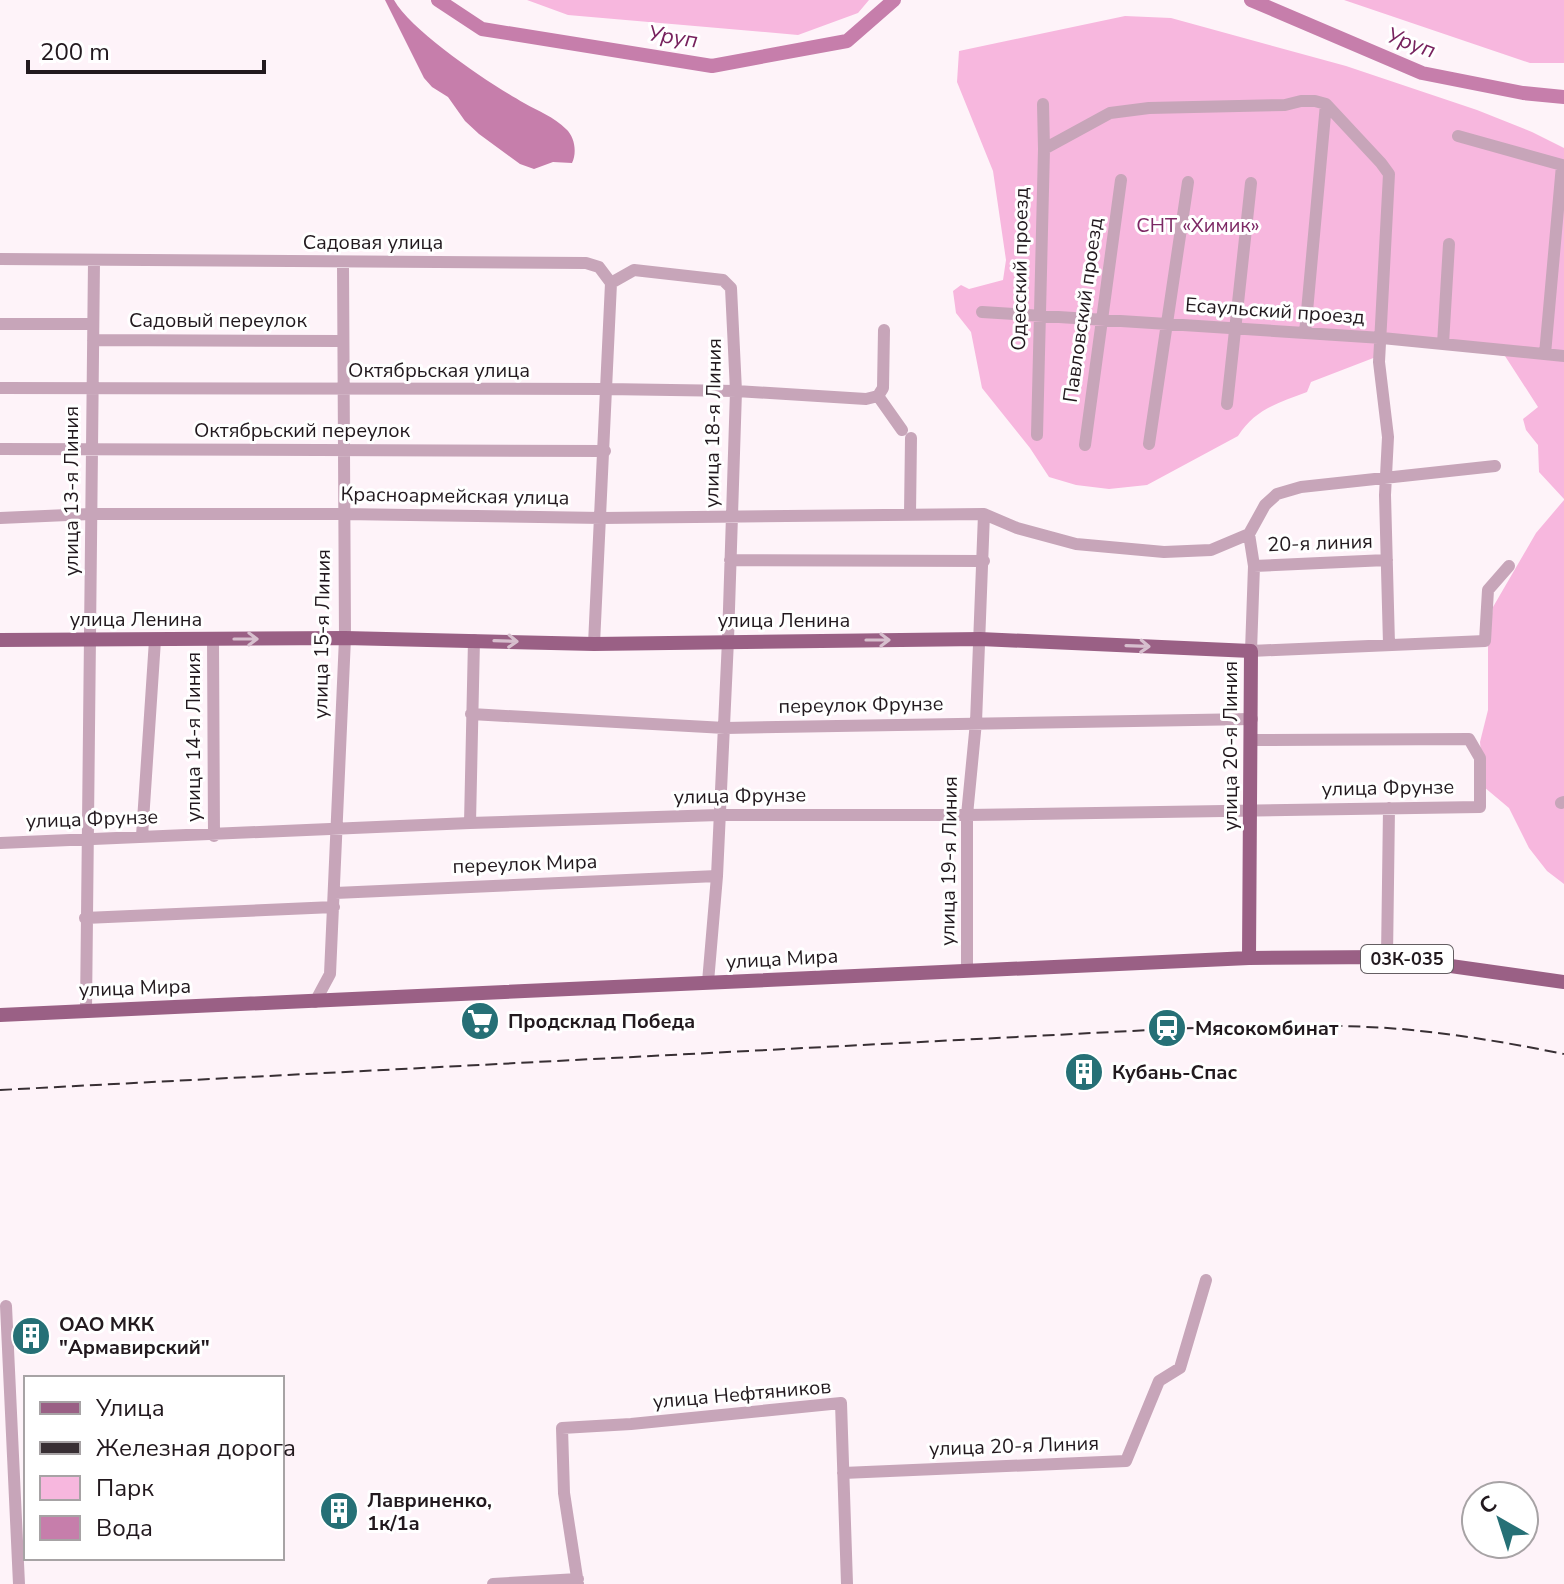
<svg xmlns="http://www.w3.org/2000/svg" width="1564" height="1584" font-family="'Nunito Sans',sans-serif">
<rect width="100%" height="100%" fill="#fef3f9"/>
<path fill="#f7b7de" d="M527 0H869L858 13 798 35 568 15Z
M1344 0H1564V63H1530Z
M1125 16 1171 18 1346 66 1477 110 1532 132 1564 148V499L1539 472 1538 445 1526 430 1523 419 1538 407 1505 356 1382 338 1376 357 1311 382 1307 392C1278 403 1255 409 1238 436L1147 485 1109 489 1076 485 1049 477 1030 448 982 388 971 332 956 313 953 291 961 285 969 289 1003 280 1006 260 993 171 957 82 959 51Z
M1564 500V884L1547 871 1529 848 1509 808 1484 787 1480 742 1488 710V640L1493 607 1536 533Z"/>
<path fill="#c67eab" d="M385 0H394C412 32 490 84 524 103 538 111 554 117 566 129 575 137 577 153 572 163L553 162 534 169 520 164 479 134 465 121 448 97 432 87 424 78Z"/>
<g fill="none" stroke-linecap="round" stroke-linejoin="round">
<path stroke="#c67eab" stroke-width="14" d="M438 0 482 29 712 66 847 41 894 0
M1251 0 1422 73 1523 93 1564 97"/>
<path stroke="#c7a5b9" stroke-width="12" d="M1458 136 1562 165 1545 354
M1044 149 1110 113 1149 108 1285 105 1301 101H1315L1326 104 1381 163 1389 174 1379 362 1388 437 1385 495 1389 644
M0 259 586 263 599 267 611 283 634 270 723 280 731 288 736 391 728 640 717 876 708 982
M982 312 1382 338 1564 356
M0 324H93
M1305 333 1326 104
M93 340 343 341
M1443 344 1449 244
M0 388 606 389 736 391 866 399 878 396 883 388 884 330
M878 396 902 430
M1227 404 1251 183
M1037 435 1044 149 1043 104
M1149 444 1188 182
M1085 445 1121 180
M0 449 605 451
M910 514 911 438
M0 518 90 514H344L602 518 984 514 1017 528 1076 544 1164 552 1211 550 1249 534 1265 505 1277 494 1301 487 1495 466
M1249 534 1254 566 1251 651 1485 641 1488 590 1509 566
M730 560 984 561
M1254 566 1387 560
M213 639 214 836
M594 644 611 283
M471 714 725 728 1252 719
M1561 803 1564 802
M470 823 474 640
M142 836 155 640
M0 843 470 823 719 815H967L1480 807V758L1469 739 1251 740
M335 893 717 876
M85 918 334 907
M1387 957 1389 808
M967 969V815L976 722 984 514
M315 1002 330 974 345 638 343 263
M86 1010 94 261
M6 1306 19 1584
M843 1473 1126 1461 1159 1381 1180 1368 1206 1280
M493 1584 578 1579
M578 1584 564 1493 562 1428 631 1424 841 1403 847 1584"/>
<path stroke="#9a6085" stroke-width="14" d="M0 640 345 638 594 644 980 639 1251 651 1249 958
M0 1015 1249 958 1387 957 1564 982"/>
<path stroke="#382f34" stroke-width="2" stroke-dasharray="12 6" stroke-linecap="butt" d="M0 1090 1169 1029C1246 1026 1324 1023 1401 1029 1456 1034 1510 1043 1564 1054"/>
</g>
<defs><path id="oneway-shaft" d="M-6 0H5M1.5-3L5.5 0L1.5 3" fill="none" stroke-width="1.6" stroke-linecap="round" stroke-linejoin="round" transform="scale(2)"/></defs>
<g stroke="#d7bfce">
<use href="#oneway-shaft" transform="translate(246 639)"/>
<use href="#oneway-shaft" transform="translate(878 640)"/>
<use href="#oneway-shaft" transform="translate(506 641) rotate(2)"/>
<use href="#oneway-shaft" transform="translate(1138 646) rotate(2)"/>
</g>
<defs>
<g id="supermarket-disc" transform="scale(2)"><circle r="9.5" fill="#267076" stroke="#fff"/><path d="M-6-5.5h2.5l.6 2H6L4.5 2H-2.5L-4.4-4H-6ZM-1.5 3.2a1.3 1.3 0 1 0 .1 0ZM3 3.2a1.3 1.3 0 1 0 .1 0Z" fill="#fff"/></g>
<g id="station-disc" transform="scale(2)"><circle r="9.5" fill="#267076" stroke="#fff"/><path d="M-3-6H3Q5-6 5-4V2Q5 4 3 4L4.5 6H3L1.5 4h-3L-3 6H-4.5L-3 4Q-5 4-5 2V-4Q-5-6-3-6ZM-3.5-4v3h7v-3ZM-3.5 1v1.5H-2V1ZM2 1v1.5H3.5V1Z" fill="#fff"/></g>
<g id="building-disc" transform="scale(2)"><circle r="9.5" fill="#267076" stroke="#fff"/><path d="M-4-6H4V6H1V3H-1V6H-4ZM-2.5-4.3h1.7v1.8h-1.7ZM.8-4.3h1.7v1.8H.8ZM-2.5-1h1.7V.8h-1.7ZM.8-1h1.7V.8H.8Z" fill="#fff"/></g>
</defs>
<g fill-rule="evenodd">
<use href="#supermarket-disc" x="480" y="1021"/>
<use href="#station-disc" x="1167" y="1028"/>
<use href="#building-disc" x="1084" y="1072"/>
<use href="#building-disc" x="31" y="1336"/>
<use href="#building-disc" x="339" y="1511"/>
</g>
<g text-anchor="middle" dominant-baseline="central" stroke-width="6" stroke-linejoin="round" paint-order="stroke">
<rect fill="#fff" stroke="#645e62" stroke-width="2" x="1361" y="945" width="92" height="28" rx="6"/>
<g font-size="18" font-weight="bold" fill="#22191e">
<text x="1407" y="959">03К-035</text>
</g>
<g font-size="20" fill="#7d2864" stroke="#fff">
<text x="1198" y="225">СНТ «Химик»</text>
</g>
<g font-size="20" fill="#22191e" stroke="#fff">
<text x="373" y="242">Садовая улица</text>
<text transform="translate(1020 269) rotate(-89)">Одесский проезд</text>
<text transform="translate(1083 310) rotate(-82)">Павловский проезд</text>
<text transform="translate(1275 311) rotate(4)">Есаульский проезд</text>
<text x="218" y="320">Садовый переулок</text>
<text x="439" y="370">Октябрьская улица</text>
<text transform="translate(713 423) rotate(-89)">улица 18-я Линия</text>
<text x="302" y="430">Октябрьский переулок</text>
<text transform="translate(71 491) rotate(-90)">улица 13-я Линия</text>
<text transform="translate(455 496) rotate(1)">Красноармейская улица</text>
<text transform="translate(1320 543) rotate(-2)">20-я линия</text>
<text x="136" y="619">улица Ленина</text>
<text x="784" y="620">улица Ленина</text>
<text transform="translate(322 634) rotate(-89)">улица 15-я Линия</text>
<text transform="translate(861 705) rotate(-1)">переулок Фрунзе</text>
<text transform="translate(193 737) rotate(-90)">улица 14-я Линия</text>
<text transform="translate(1230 746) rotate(-90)">улица 20-я Линия</text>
<text transform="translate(1388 788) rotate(-1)">улица Фрунзе</text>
<text transform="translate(740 796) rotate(-1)">улица Фрунзе</text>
<text transform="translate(92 819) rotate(-2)">улица Фрунзе</text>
<text transform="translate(949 861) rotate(-89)">улица 19-я Линия</text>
<text transform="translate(525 864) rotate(-2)">переулок Мира</text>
<text transform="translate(782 959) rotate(-3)">улица Мира</text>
<text transform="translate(135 988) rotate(-2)">улица Мира</text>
<text transform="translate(742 1394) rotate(-5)">улица Нефтяников</text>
<text transform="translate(1014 1446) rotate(-2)">улица 20-я Линия</text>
</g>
<g font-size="20" font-weight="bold" fill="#22191e" stroke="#fff" text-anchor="start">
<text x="508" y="1021">Продсклад Победа</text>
<text x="1195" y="1028">Мясокомбинат</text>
<text x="1112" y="1072">Кубань-Спас</text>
<text x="59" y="1324">ОАО МКК<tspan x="59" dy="23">"Армавирский"</tspan></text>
<text x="367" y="1500">Лавриненко,<tspan x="367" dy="23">1к/1а</tspan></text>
</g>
<g font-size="22" font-style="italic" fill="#77225e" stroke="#fff">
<text transform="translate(673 37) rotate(9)">Уруп</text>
<text transform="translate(1411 43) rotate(20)">Уруп</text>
</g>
</g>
<rect x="24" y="1376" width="260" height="184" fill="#ffffff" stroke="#a7a3a5" stroke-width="2"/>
<rect x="40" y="1402" width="40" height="12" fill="#9a6085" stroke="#a7a3a5" stroke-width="2"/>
<text x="96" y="1416" font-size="24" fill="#22191e">Улица</text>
<rect x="40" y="1442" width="40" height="12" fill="#382f34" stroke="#a7a3a5" stroke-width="2"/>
<text x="96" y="1456" font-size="24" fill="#22191e">Железная дорога</text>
<rect x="40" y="1476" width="40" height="24" fill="#f7b7de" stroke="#a7a3a5" stroke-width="2"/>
<text x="96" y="1496" font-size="24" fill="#22191e">Парк</text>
<rect x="40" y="1516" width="40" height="24" fill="#c67eab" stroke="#a7a3a5" stroke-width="2"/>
<text x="96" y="1536" font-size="24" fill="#22191e">Вода</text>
<g transform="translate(1500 1520) rotate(321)"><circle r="38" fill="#ffffff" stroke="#a7a3a5" stroke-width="2"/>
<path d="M0-6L14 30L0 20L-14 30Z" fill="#267076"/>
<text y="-12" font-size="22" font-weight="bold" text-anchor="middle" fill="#22191e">С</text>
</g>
<path d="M28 60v12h236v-12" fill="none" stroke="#22191e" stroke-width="4"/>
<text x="40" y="60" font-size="24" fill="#22191e" stroke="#ffffff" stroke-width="6" paint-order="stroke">200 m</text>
</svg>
